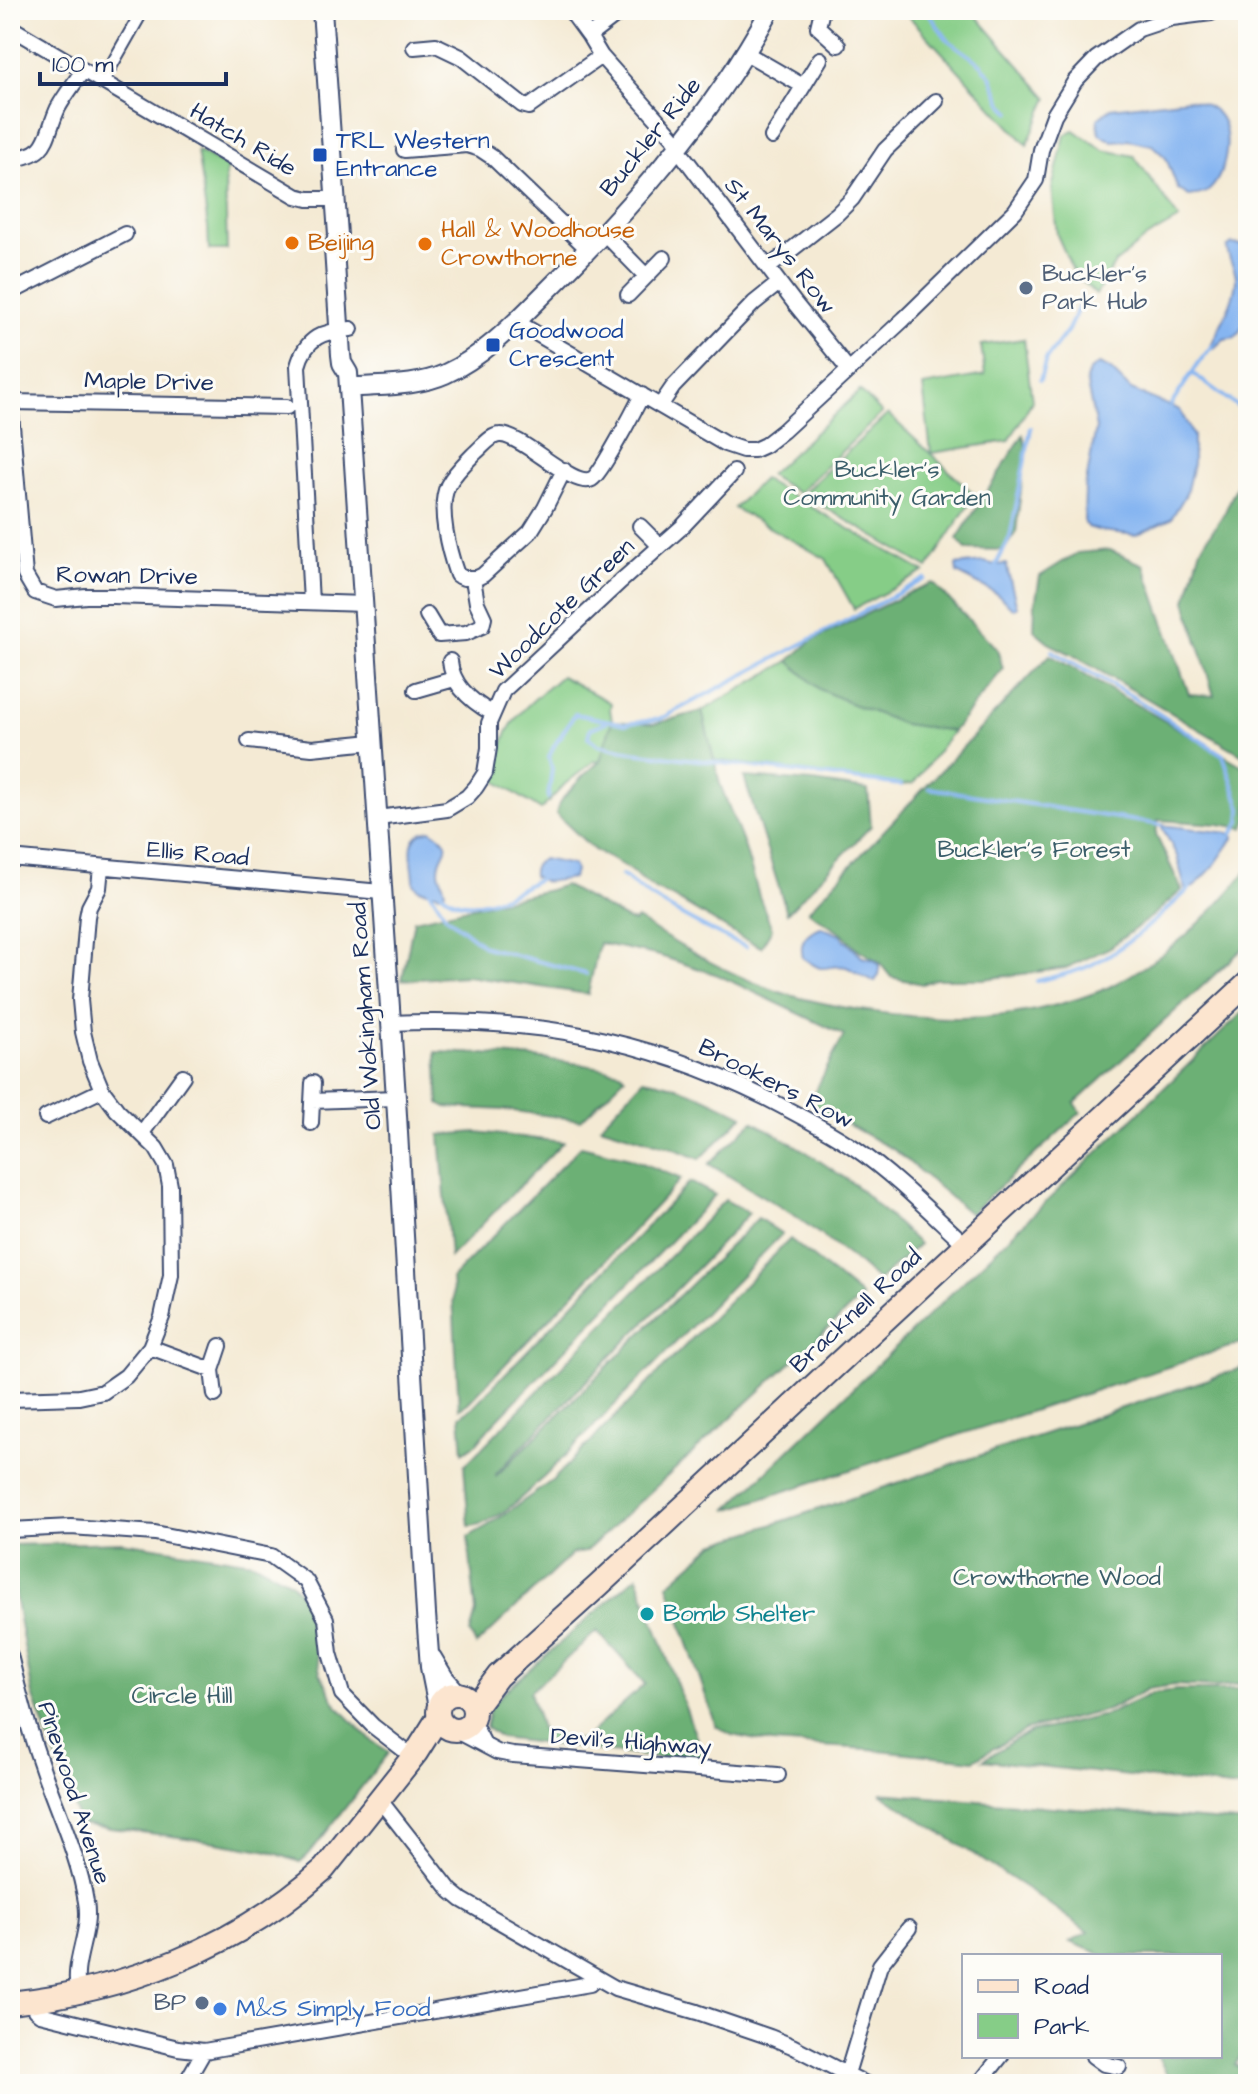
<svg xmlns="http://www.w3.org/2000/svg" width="1258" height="2094" font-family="'Architects Daughter',sans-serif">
<rect width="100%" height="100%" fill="#fdfcf7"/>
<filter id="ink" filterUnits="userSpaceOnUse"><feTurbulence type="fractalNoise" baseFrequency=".0125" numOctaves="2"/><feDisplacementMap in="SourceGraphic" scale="16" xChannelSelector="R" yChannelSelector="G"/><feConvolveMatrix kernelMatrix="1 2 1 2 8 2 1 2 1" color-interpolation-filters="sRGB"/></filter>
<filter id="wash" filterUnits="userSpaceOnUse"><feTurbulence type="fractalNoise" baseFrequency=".006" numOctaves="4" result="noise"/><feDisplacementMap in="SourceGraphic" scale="32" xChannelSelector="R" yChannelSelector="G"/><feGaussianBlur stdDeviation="1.8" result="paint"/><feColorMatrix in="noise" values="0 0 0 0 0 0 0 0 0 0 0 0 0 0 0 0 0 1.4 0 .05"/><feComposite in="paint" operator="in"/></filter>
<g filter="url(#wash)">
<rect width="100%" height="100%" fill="#f4ead4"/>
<path fill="#86cd87" stroke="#507e72" stroke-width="2" d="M903 10H971L1048 98 1027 145Z
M1074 130 1104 150 1134 156 1179 219 1146 238 1115 263 1096 295 1074 273 1057 235 1052 188 1065 135Z
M197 151 227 167 225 178 227 250H209L208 227Z
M1024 339 1032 401 1009 441 931 453 923 386 985 375 981 345Z
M860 391 882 413 798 493 769 475Z
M888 414 975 495 928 568 802 494Z
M763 479 924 572 854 609 826 559 734 508Z
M789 661 819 689 903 723 953 731 913 784 901 785 714 760 702 711Z
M561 676 611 703 610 709 612 721 600 762 594 761 565 784 541 810 496 781C501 767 500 751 505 737 515 712 541 694 561 676Z"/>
<path fill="#6cb074" stroke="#447069" stroke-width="2" fill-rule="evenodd" d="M1023 435 1026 447 1016 532 1004 550 966 549 957 539Z
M1248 476V758L1071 654 1052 645 1034 630 1035 604 1040 576 1077 553 1110 550 1144 565 1189 694 1214 696 1186 601 1201 548 1225 512 1240 478Z
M933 583 997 649 1003 669 953 731 903 724 850 703 819 689 789 661 811 641 915 590Z
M1050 655 1248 769V818L1244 828 1218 824 1158 820 1156 835 1182 890 1151 917 1109 948 1066 968 984 979H935L922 984 891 977 879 962 856 948 842 933 808 911Z
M702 711 720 784 745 848 759 896 772 929 761 947 742 938 671 896 656 890 626 867 594 850 556 814 559 804 564 797 583 776 600 761 612 721 654 724Z
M744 777 814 782 868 790 871 826 787 913Z
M1248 869V944L1075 1103 1081 1112 970 1214 896 1151 809 1103 844 1035 718 975 660 956 599 943 588 994 467 976 402 980 414 920 549 890 564 885 626 919 634 922 637 919C678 946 725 972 771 989 794 998 819 1002 842 1007 924 1021 997 1025 1077 999 1088 995 1100 992 1111 986 1166 958 1210 918 1248 869Z
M1248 1007V1341L727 1510Z
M436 1052C501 1054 558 1058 621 1072L625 1077 581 1120 506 1110 444 1107 439 1104Z
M644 1079C683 1086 708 1098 743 1116L700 1159 669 1147 600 1126Z
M753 1121 805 1151 855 1185 919 1244 878 1281 854 1260 797 1217 709 1164Z
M477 1132 563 1142 450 1257 440 1135Z
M581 1146 630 1158 681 1179 601 1265 468 1403 459 1409 452 1278Z
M690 1182 715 1195 490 1427 477 1443 463 1452 460 1416 473 1407Z
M725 1200 749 1213C667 1303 579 1386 496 1474V1476L758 1218 782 1234 545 1476C526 1493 495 1526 469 1526L464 1466Z
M790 1239 862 1297 585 1552 572 1554 476 1645 470 1633 476 1612 468 1537 492 1523 553 1480Z
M1248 1366V1683L1217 1687 1174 1685 1148 1689 1108 1710 1025 1730 974 1760 869 1749 772 1743 732 1735 716 1726 668 1585 714 1544Z
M122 1542 253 1562 291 1582 307 1604 320 1673 337 1706 372 1741 389 1752 309 1854 300 1862 269 1851 217 1842 80 1824 33 1695 16 1602 11 1545Z
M637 1576 706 1764 500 1738 486 1727 490 1707 504 1692ZM597 1631 645 1684 582 1741 542 1732 530 1692Z
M1248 1688V1789L983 1760 1016 1739 1031 1732 1106 1715 1153 1693 1177 1690H1224Z
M880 1793 1248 1823V2043L1235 2065 1248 2072V2084H1173L1157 2056H1220V1956H1106L1070 1942 1088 1932 1041 1898Z"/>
<path fill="#86b5f1" stroke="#5072a8" stroke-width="2" d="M1189 99C1199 102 1210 105 1218 114 1234 132 1226 177 1208 191 1202 195 1196 195 1189 196L1178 189 1166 158 1152 145 1128 140 1112 141 1099 134 1098 119 1111 108Z
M1232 244 1248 246V320L1235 337 1224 339 1214 348 1211 345C1219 328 1241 290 1235 272 1232 263 1228 258 1227 248Z
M1099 364 1110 369 1131 390 1180 410 1193 436V464L1186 494 1171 519 1136 535 1101 531 1088 527 1084 523 1085 488 1096 428 1086 380 1089 371Z
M984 562 996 565 1006 564 1017 607 1014 609 994 592 957 573 956 565Z
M1161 825 1229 833 1234 837 1213 867 1194 887 1185 889 1177 856Z
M431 830C461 849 438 849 439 871 440 878 444 884 445 891L440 894 419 889 414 884C415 863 400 835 431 830Z
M543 859 573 865 575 871 573 878 545 882 533 876C532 867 535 863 543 859Z
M821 927 840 935 862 957 874 960 879 965V975L875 981C862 978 857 971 846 967 835 964 829 969 820 968 814 966 808 961 803 958 799 941 805 933 821 927Z"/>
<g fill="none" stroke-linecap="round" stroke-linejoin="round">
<path stroke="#86b5f1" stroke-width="4" d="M926 10 948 40 981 64 991 76 1002 103 1011 112
M1192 373 1245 412 1248 425
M1040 380 1046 359 1068 330 1079 306
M1171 405 1200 361 1212 346
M996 565 1010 537 1031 428
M1052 651 1131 696 1223 755 1241 808 1240 822 1232 834
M606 722 590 729 588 737 598 745 632 752 901 785
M929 788 1161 825
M548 798 552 769 549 757 554 746 575 714 625 724 660 719 925 579
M622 875C658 905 703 928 746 947
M430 891 446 916 485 947 586 974
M442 893C467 917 513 894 538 879
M1037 981C1055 976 1075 973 1091 965 1129 946 1159 917 1190 888"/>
</g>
</g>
<g filter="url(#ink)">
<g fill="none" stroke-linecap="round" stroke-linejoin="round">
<g stroke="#3c4b70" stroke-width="15">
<path id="pedestrian" d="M102 82 143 10"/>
</g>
<g stroke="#3c4b70" stroke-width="18">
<path id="minor" d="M570 10 589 36 601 56 681 146
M822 10 818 27 838 45
M10 27 296 196 308 199H335
M589 36 623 10
M414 47 436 45 461 57 522 105 529 107 601 56
M744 52 803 86
M772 137 820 59
M404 150 467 145 480 149 492 157 589 250
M677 151 684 157 796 305 848 369
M10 159C50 155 44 139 58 108 65 95 75 83 83 70
M604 233 646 276
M768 268 837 214 852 199 885 150 936 101
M10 293 125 234
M628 295 664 258
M515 321 725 444 743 450H754L765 445 783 431 904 319 1015 211 1036 180 1041 150 1054 115 1075 81 1096 59 1139 29 1172 18 1211 13 1216 10
M10 402 25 575 35 592 56 599 86 596H113L365 604
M10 402 287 407
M660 406 673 387 754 303 779 283
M564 470 545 508 530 532 483 575 477 578H464L457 575C449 552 437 508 448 485 455 472 466 462 476 452 483 446 491 435 500 435 522 434 573 489 592 479 601 474 635 409 642 395
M640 526 660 546
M311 602 298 366C306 337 323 331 351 329
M427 615 439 635 466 633 482 626 484 618 477 603 473 579
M450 661C452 685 472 702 492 713
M416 690 454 679
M249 741 312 748 372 742
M378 818 447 809 467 797 476 787 485 773 489 748V723L503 691 621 581 682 527 734 472
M10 858 381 892
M390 1023C527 1017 643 1037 766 1098 797 1114 828 1130 856 1149 896 1177 930 1212 966 1245
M312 1101 396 1098
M46 1117 102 1090
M311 1123 313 1083
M142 1133 183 1076
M150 1347 212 1370
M215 1395 212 1370 220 1346
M10 1399 79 1397 103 1392 126 1376 150 1347 162 1317 171 1275 170 1186 166 1165 156 1148 117 1110 102 1090 90 1061 83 1032 80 1000 87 917 89 907 99 888 101 867
M10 1530 71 1527 155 1533 271 1556 306 1581 326 1619 330 1653 342 1694 373 1726 413 1757
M10 1655C19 1695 30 1734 44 1773 59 1815 79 1858 86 1902 92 1933 70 1964 79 1993
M472 1721 484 1744
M457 1731 497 1752 513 1755 778 1775
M379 1799 451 1891 462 1900 615 1988 697 2012 770 2037 792 2046 866 2084
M31 2001 35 2010 40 2014 178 2048 204 2051 590 1984 595 1978
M1093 2056 1104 2064 1119 2067
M847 2074 880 1965 909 1928
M185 2084 204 2051
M979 2084 1001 2056"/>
</g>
<g stroke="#3c4b70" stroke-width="22">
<path id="tertiary" d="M322 10 338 235 334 249 341 355 342 363 348 373 349 388 396 1098 426 1614 430 1667 438 1707
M349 388C380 385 416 387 445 374 483 357 515 323 544 294 630 209 712 117 770 10
M432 1658 444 1678 458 1694"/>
</g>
<g stroke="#3c4b70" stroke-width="26">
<path id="secondary" d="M438 1712a18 18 0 1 1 36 0a18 18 0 1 1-36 0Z
M474 1708 498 1676 599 1585 1248 983
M10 2003C125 1991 237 1947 324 1869L416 1753 438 1718"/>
</g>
<use href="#pedestrian" stroke="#fff" stroke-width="11"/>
<use href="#minor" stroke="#fff" stroke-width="14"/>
<use href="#tertiary" stroke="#fff" stroke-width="18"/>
<use href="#secondary" stroke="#fce5cf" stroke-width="22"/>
</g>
</g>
<g fill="#1a4fb4" stroke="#fdfcf7" stroke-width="3">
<rect x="312" y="147" width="16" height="16" rx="4"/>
<rect x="485" y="337" width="16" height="16" rx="4"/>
</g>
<g fill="#e8710a" stroke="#fdfcf7" stroke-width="3">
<circle cx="292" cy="243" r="8"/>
<circle cx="425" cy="244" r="8"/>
</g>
<g fill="#5c6f8a" stroke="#fdfcf7" stroke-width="3">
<circle cx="1026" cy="288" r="8"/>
<circle cx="202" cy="2003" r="8"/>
</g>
<circle fill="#0f9aa8" stroke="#fdfcf7" stroke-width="3" cx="647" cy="1614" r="8"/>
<circle fill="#3f7fe0" stroke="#fdfcf7" stroke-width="3" cx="220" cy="2009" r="8"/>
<g text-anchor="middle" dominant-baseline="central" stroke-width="6" stroke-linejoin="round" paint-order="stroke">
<g font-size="24" fill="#1b2f5e" stroke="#fdfcf7">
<text transform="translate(651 137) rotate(-51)">Buckler Ride</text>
<text transform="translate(243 140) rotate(31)">Hatch Ride</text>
<text transform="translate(780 246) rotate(52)">St Marys Row</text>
<text transform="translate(149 382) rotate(1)">Maple Drive</text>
<text transform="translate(127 576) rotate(1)">Rowan Drive</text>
<text transform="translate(562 609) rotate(-44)">Woodcote Green</text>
<text transform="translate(198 854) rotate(5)">Ellis Road</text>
<text transform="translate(366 1016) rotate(-94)">Old Wokingham Road</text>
<text transform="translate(776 1084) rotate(27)">Brookers Row</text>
<text transform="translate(856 1311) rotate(-43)">Bracknell Road</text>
<text transform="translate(631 1742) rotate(4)">Devil's Highway</text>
<text transform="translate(74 1793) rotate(72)">Pinewood Avenue</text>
</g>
<g font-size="24" fill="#164399" stroke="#fdfcf7" text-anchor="start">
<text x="336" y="141">TRL Western<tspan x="336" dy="28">Entrance</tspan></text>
<text x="509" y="331">Goodwood<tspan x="509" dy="28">Crescent</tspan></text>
</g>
<g font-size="24" fill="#c56008" stroke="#fdfcf7" text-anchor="start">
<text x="441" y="230">Hall &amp; Woodhouse<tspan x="441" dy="28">Crowthorne</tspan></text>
<text x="308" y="243">Beijing</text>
</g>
<g font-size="24" fill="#4e5e75" stroke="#fdfcf7" text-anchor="start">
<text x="1042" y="274">Buckler's<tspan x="1042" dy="28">Park Hub</tspan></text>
<text x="186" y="2003" text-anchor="end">BP</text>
</g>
<g font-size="24" fill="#3b5e6a" stroke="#fdfcf7">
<text x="887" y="470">Buckler’s<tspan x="887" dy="28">Community Garden</tspan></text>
<text x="1034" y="850">Buckler's Forest</text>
<text x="1057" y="1578">Crowthorne Wood</text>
<text x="182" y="1696">Circle Hill</text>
</g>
<g font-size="24" fill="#0d838f" stroke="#fdfcf7" text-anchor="start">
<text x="663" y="1614">Bomb Shelter</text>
</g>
<g font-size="24" fill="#366cbe" stroke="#fdfcf7" text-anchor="start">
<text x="236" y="2009">M&amp;S Simply Food</text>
</g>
</g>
<rect width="1258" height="2094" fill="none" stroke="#fdfcf7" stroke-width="40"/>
<rect x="962" y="1954" width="260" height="104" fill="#fdfcf7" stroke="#a3aaba" stroke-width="2"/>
<rect x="978" y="1980" width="40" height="12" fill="#fce5cf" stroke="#a3aaba" stroke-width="2"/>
<text x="1034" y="1994" font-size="24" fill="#1b2f5e">Road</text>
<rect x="978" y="2014" width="40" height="24" fill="#86cd87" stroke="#a3aaba" stroke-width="2"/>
<text x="1034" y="2034" font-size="24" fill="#1b2f5e">Park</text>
<path d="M40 72v12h186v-12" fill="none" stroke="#1b2f5e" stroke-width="4"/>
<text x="52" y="72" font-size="24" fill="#1b2f5e" stroke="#fdfcf7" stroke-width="6" paint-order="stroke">100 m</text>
</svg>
